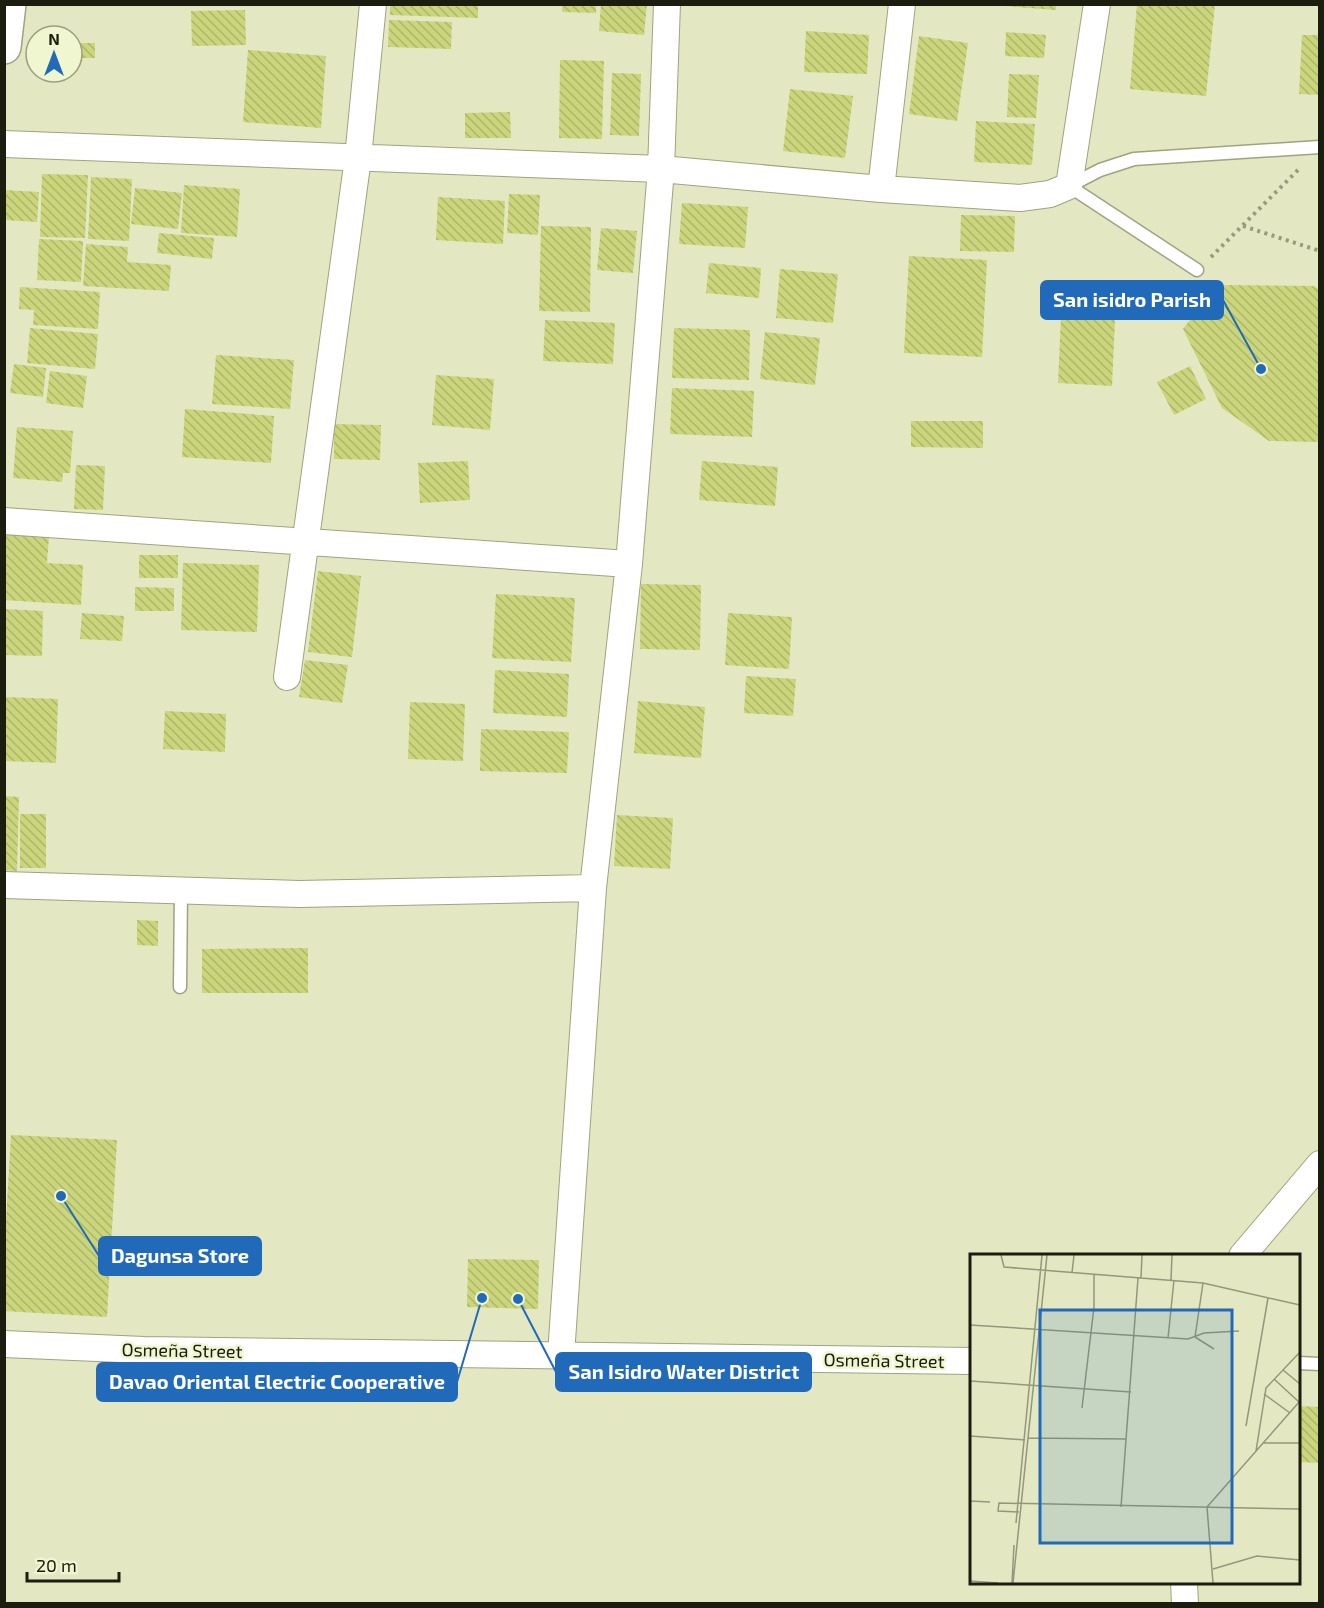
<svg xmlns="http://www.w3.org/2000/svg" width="1324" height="1608" font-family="'Exo 2',sans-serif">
<defs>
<pattern id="building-back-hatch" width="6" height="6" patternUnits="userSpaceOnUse" patternTransform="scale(1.5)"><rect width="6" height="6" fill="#cbd57b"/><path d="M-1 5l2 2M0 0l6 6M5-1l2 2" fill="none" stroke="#aeb669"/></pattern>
</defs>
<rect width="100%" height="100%" fill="#e3e8c3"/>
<path fill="url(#building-back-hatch)" d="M390 4H478V18L390 15Z
M562 4H596V13L562 12Z
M601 4H647L644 35 599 31Z
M979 4H1056V10Z
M1137 4H1215L1206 96 1130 89Z
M245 10 246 45 192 46 191 11Z
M389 20 452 22 451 49 388 47Z
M806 31 869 35 867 74 804 72Z
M1006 32 1046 35 1044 58 1005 56Z
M1302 35H1320V95L1299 94Z
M919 36 968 43 957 121 909 114Z
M72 43H95V58H72Z
M248 50 326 56 321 128 243 122Z
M560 60 604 61 602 139 559 138Z
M612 73 641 74 639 136 610 135Z
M1009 74 1039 75 1036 118 1007 117Z
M790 89 853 96 845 158 783 151Z
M510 112 511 138H465V113Z
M976 121 1035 124 1032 165 974 162Z
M42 174 88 175 85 238 40 237Z
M91 177 132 179 129 241 88 239Z
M184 185 240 189 237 237 181 233Z
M135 188 182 193 178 229 131 224Z
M4 190 39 192 37 222 4 220Z
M509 194 540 195 538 235 507 233Z
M438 197 505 201 503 244 436 240Z
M682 203 748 207 745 248 679 244Z
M961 215 1015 216 1014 252 960 251Z
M541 226 591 227 590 312 539 311Z
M601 228 637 231 633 273 597 270Z
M159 233 214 238 212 259 157 253Z
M39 239 83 241 81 282 37 280Z
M86 244 128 247 127 262 171 265 169 291 83 286Z
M909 256 987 260 982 357 904 353Z
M709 263 761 268 759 298 706 293Z
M780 269 838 274 833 323 776 318Z
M1216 285 1314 286 1320 290V442L1269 441 1222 408 1183 329Z
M20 287 100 292 98 329 33 325 34 310 19 309Z
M1062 294 1116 297 1112 386 1058 383Z
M545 320 615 323 613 364 543 361Z
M30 328 98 334 95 369 27 363Z
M674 328 750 330 749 380 672 378Z
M765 332 820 338 815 385 760 379Z
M216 355 294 360 290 409 212 404Z
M14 364 46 368 43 397 10 393Z
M1190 366 1206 399 1174 415 1157 382Z
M50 371 87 376 83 408 46 403Z
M436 375 494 379 490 430 432 425Z
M672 388 754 391 752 437 670 434Z
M185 409 274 416 271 463 182 457Z
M911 421H983V448L911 447Z
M334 424 381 425 380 460 334 459Z
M17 427 73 431 70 473H63L62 482 13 478Z
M468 461 470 500 420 503 418 463Z
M702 461 778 467 775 506 699 500Z
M76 465 105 466 103 510 74 509Z
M4 534 49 537 47 563 83 565 81 605 4 600Z
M139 555H178V578H139Z
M183 563 259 565 257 632 181 630Z
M318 571 361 576 352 657 308 652Z
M641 584 701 585 700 650 640 649Z
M135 587 174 588V611H135Z
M496 594 575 598 571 662 492 658Z
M4 609 43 611 42 656 4 655Z
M82 613 124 616 122 641 80 639Z
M728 613 792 617 789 669 725 665Z
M305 660 348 665 342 703 299 697Z
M495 670 569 674 567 717 493 713Z
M746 676 796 679 793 716 744 713Z
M4 697 58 699 56 763 4 761Z
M638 701 705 707 701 758 634 753Z
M410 702 465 704 463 761 408 759Z
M165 711 226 714 225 752 163 749Z
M481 729 569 732 567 773 480 771Z
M4 796 19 797 17 871 4 870Z
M20 814H46V868H20Z
M617 815 673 818 670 869 614 866Z
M137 920 158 921V946L137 945Z
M308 948V993H202V949Z
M11 1135 117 1140 107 1317 4 1311V1253Z
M468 1259 539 1260 538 1309 467 1307Z
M1298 1406 1320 1407V1463L1298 1462Z"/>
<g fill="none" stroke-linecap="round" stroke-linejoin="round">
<g stroke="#9fa380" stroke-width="15">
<path id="lane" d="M1197 270 1069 186 1100 170 1134 159 1320 147
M180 987 181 890
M1298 1363 1320 1364"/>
</g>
<g stroke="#9fa380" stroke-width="28">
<path id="street" d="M4 144 661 169 881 189 1020 198 1050 194 1069 186 1097 4
M881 189 902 4
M4 521 629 564
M287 677 358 158 373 4
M4 885 299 894 593 888
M1242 1256 1320 1164
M4 1344 144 1350 972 1361
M561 1355 593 888 629 564 661 169 667 4
M1184 1582 1185 1604"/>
</g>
<g stroke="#9fa380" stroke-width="36">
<path id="secondary" d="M4 47 9 4"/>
</g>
<path stroke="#969a7e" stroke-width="4" stroke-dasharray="3 4.5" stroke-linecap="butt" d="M1243 226 1320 251
M1211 257 1299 169"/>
<use href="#lane" stroke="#fff" stroke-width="12"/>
<use href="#street" stroke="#fff" stroke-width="26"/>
<use href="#secondary" stroke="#fff" stroke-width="33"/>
</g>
<g text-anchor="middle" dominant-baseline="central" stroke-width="5" stroke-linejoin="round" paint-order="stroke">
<g font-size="18" fill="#1b1d0f" stroke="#f0f6d0">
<text transform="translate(182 1350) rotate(1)">Osmeña Street</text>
<text transform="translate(884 1360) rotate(1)">Osmeña Street</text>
</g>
</g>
<g transform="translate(970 1254)">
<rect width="330" height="330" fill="#e3e8c3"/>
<path fill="none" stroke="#93977b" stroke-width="1.5" d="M31 1 34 13 233 29 330 51M102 19 104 1M171 24 172 1M201 26 202 1M0 71 218 85 234 79 269 77M225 83 233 29M225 83 244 95M198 84 204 26M313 116 330 130M304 125 329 148M0 127 161 138M294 140 320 159M112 154 124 53V21M276 172 298 44M0 182 55 186M58 184 156 185M293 189H330M286 197 296 134 330 98M0 247 20 248M151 253 168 24M237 253 330 147M237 253 243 329M49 258 28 257 29 249 330 255M46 269 72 1M243 315 287 302 330 306M0 327 28 329M42 329 44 291M43 329 77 1"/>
<path fill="#216aba" fill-opacity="0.15" stroke="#216aba" stroke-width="3" d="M70 56H262V289H70Z"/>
<rect width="330" height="330" fill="none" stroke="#1b1d0f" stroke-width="3"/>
</g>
<path fill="none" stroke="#216aba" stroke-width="2" d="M1261 369L1223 300M61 1196L99 1256M518 1299L556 1372M482 1298L457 1382"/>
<g fill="#216aba" stroke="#f0f6d0" stroke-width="2">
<circle cx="1261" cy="369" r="6"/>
<circle cx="61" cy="1196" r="6"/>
<circle cx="518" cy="1299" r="6"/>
<circle cx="482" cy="1298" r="6"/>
</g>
<g fill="#216aba" stroke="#216aba" stroke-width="2">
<rect x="1041" y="281" width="182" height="38" rx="6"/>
<rect x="99" y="1237" width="162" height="38" rx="6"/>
<rect x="556" y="1353" width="255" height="38" rx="6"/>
<rect x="97" y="1363" width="360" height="38" rx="6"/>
</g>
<g font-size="20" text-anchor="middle" font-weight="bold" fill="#fff">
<text x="1132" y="307">San isidro Parish</text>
<text x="180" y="1263">Dagunsa Store</text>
<text x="684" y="1379">San Isidro Water District</text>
<text x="277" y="1389">Davao Oriental Electric Cooperative</text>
</g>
<rect width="1324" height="1608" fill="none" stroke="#1b1d0f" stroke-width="12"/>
<g transform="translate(54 54)"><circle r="28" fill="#f0f6d0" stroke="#9b9f83" stroke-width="1.5"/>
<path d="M0-4.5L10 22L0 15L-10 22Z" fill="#216aba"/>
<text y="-9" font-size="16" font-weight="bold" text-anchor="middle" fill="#1b1d0f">N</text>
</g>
<path d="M27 1572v9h92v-9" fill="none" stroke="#1b1d0f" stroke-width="3"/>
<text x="36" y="1572" font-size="18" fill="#1b1d0f" stroke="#f0f6d0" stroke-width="4.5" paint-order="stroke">20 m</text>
</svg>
